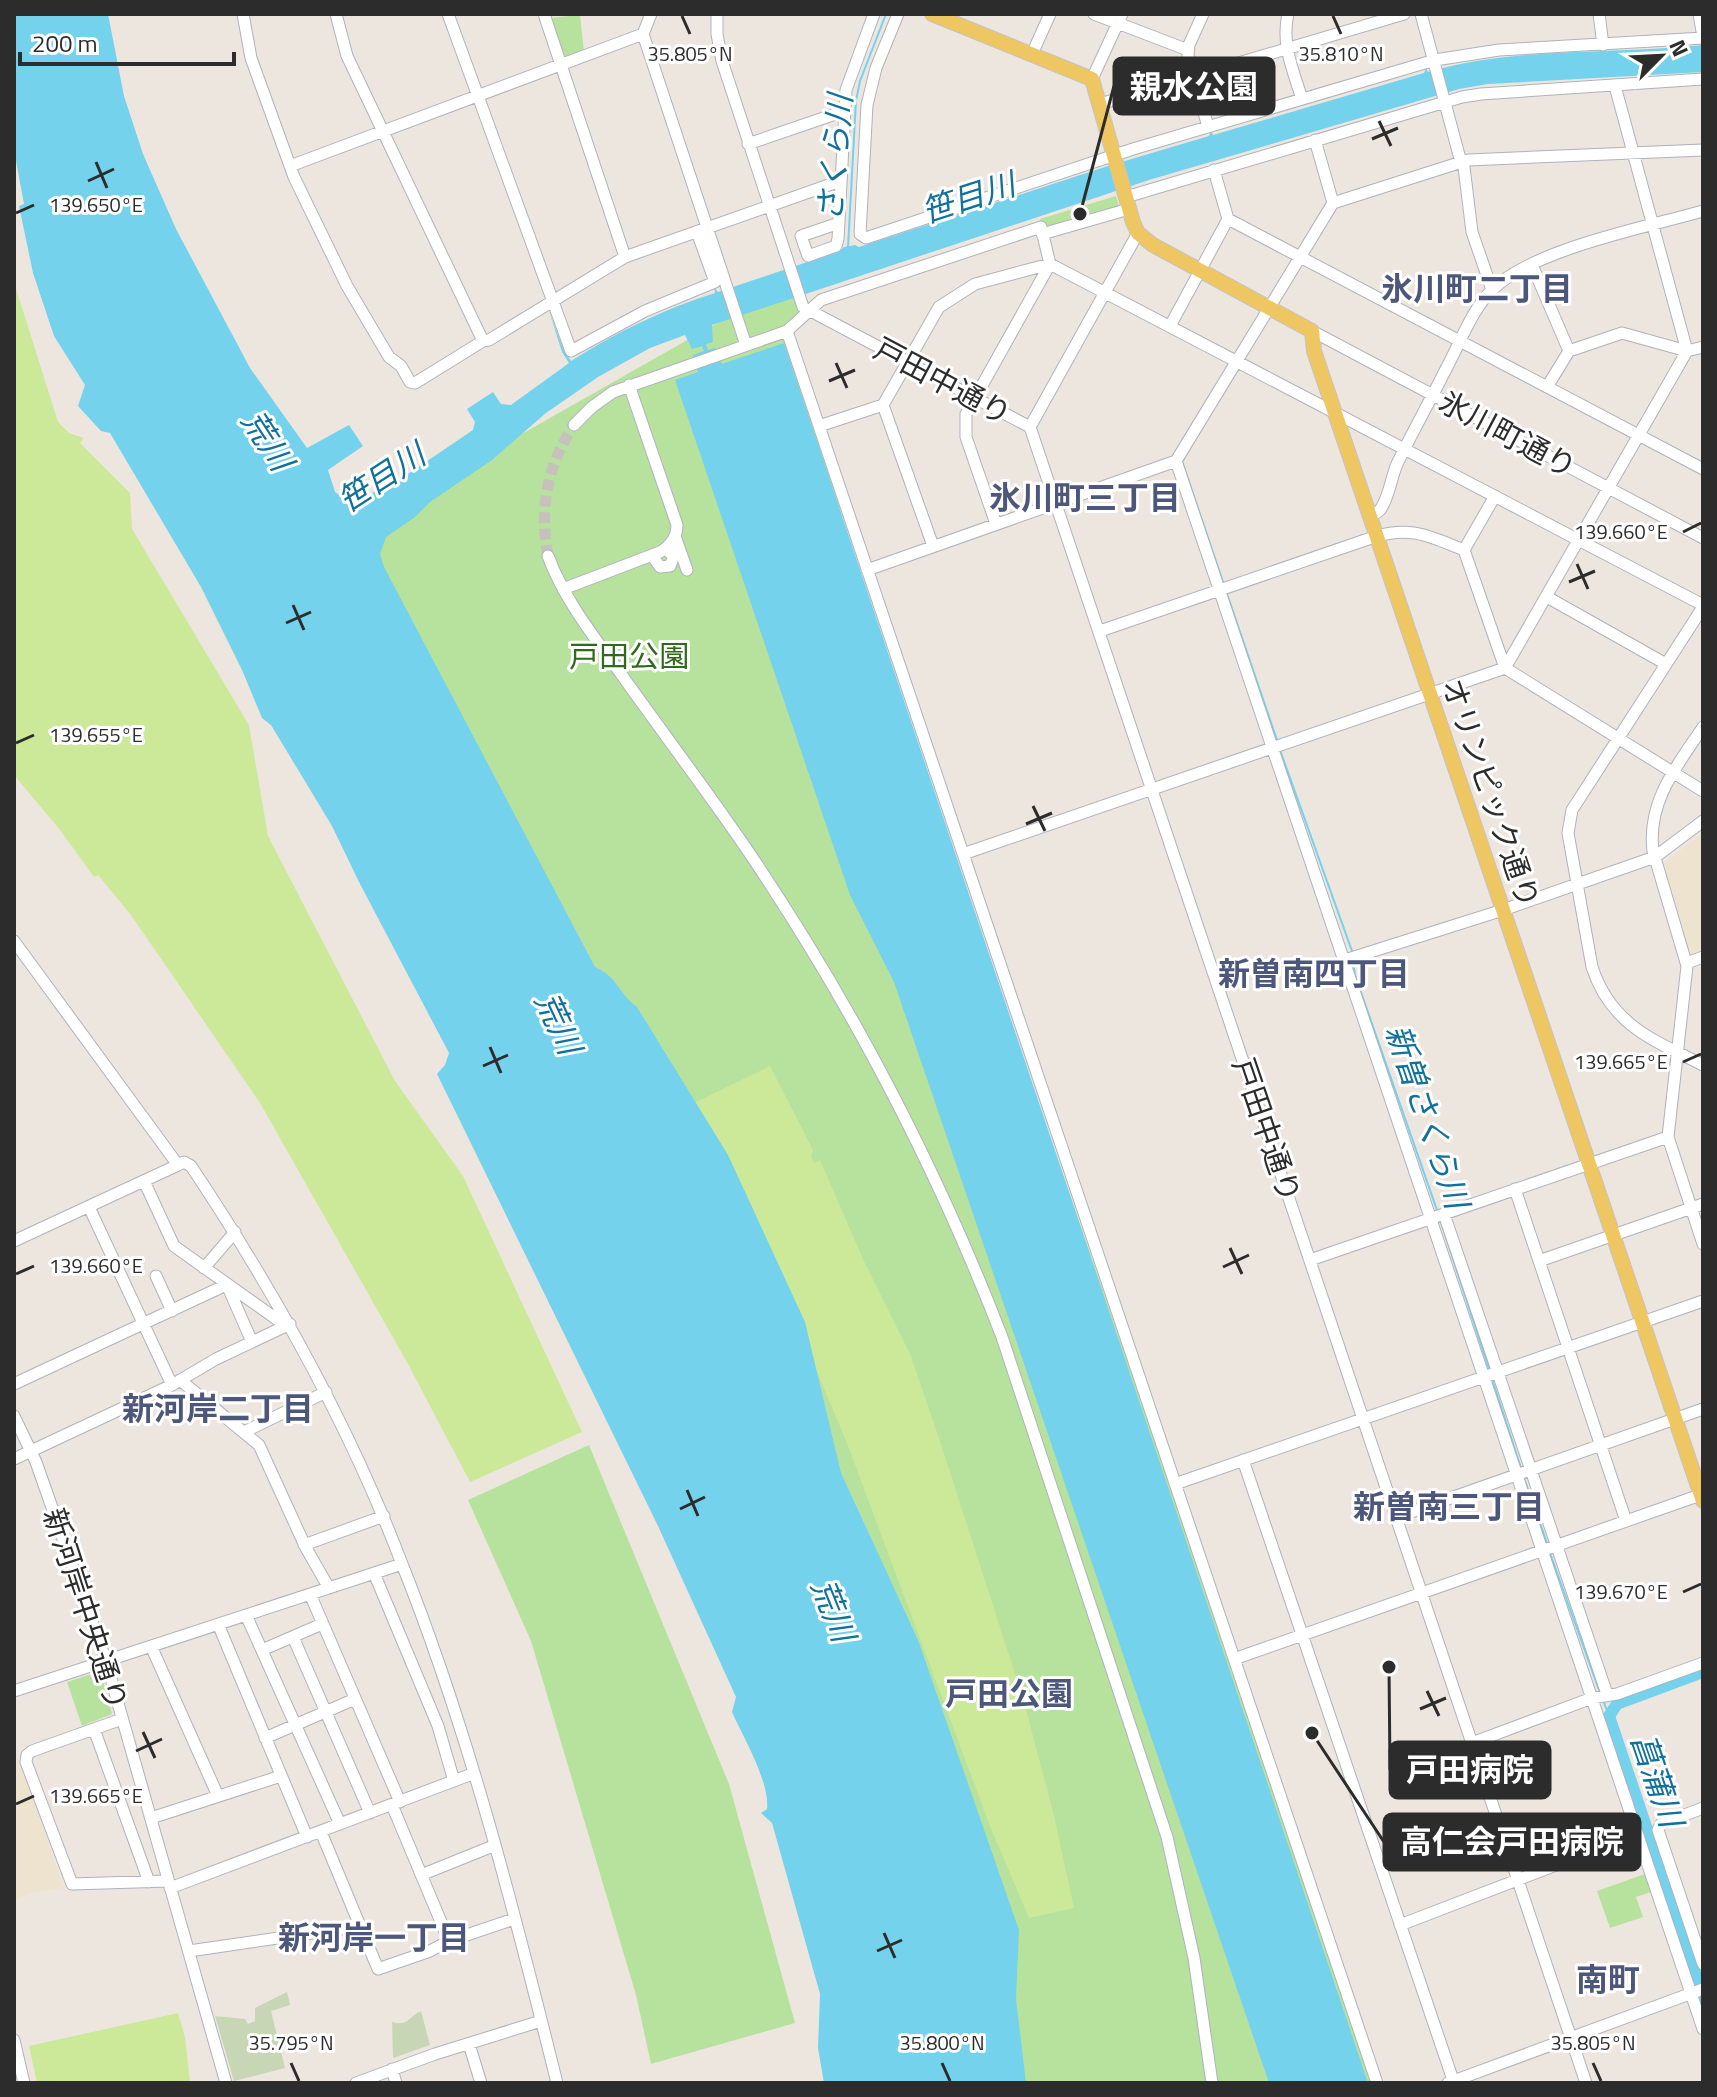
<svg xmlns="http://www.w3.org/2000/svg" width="1717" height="2097" font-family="'Titillium Web','Noto Sans JP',sans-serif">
<rect width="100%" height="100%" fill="#ede6df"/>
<path fill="#eee3cf" d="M1703 833V953L1690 957 1664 863Z
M15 1749 64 1888 31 1893 14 1900Z"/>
<path fill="#b7e29d" d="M580 15 584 52 561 61 549 18Z
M1116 196 1120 209 1043 231 1040 219Z
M795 282 810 311 787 331 819 426 841 513 899 715 1064 1177 1376 2083H926L310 554 712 326Z
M589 1445 729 1784 795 2023 651 2064 636 1995 531 1641 468 1500Z
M98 1672 102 1676 112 1714 82 1726 67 1682Z
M1645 1874 1651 1892 1636 1897 1643 1917 1610 1928 1597 1891Z"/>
<path fill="#c7d7b6" d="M287 1992 290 2005 271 2011 285 2068 234 2081 215 2016 245 2019 248 2024 255 2021V2008Z
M421 2011 430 2045 393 2058 392 2022C408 2027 409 2016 421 2011Z"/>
<path fill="#cbe999" d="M14 282 58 422 69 433 84 438 80 443 130 493 132 529 249 725 268 836 395 1081 463 1176 582 1432 470 1482 408 1364 260 1103 131 915 98 875 94 877 60 830 14 775Z
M770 1066 813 1150 811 1157 814 1163 820 1160 862 1257 910 1354 939 1438 1024 1702 1054 1816 1074 1908 1029 1918 990 1826 847 1443 784 1293 688 1106Z
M178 2013 185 2037 190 2083H37L29 2046Z"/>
<path fill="#74d2ec" d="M14 14H108L124 96 143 154 176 229 250 368 307 448 349 425 363 446 328 470 335 492 352 504 411 472 473 430 475 422 467 409 493 392 501 404 511 405 569 363 562 352 549 311 564 351 571 361C616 332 664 309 715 293L714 287 718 292 840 251 844 247 855 245 859 247 1108 166 1209 136 1211 131 1213 135 1424 73 1426 68 1428 72C1517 46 1612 55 1703 45V72L1488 84 1459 89 1149 180 712 325 713 342 706 344 708 350 715 348 722 364 784 343 1368 2083H1269L894 982 850 895 675 380 698 372 693 355 704 351 702 346 692 349 685 335 650 348 598 377 546 413 492 460 430 502 415 517 386 537 380 554 384 567 595 967C618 977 618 993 637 1007L728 1155 805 1322 841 1473 918 1640 1019 1930 1016 1999 1026 2083H824L818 2048 820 1994 772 1823 761 1813 767 1809C770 1782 743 1737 732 1712L736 1697 658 1526 437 1074 445 1065 449 1053 359 882 332 826 271 725 262 718 242 670 201 587 110 433 101 431 78 406 85 385 54 336 33 273 19 206 24 204 14 150Z"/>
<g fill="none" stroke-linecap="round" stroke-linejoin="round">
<path stroke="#74d2ec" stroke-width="2" d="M848 247 856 101 860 81 886 14
M1184 459 1182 461 1224 585
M1226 591 1277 740
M1280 750 1352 951
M1353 962 1355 975 1438 1213
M1440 1219 1489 1369
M1492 1379 1521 1468
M1524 1478 1547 1543
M1550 1553 1599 1690
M1603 1700 1609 1716"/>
<path stroke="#74d2ec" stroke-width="12" d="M1703 1672 1617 1704 1609 1716 1703 1997"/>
<path stroke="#c6c1bb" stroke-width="11" stroke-dasharray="11 5.5" stroke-linecap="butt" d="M548 556C539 508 547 466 574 425"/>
<g stroke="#afb2bc" stroke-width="13">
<path id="minor" d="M243 14 251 58 294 177 347 286 389 357 401 366 410 382 415 383 483 341 489 340 625 257 840 181
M336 14 347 56 483 341
M448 14 571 351 645 311 715 282 697 232
M544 14 625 257
M651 14 643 34 746 345
M717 14V34L722 61 803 307 1030 427 1586 2083
M898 14 876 68 867 105 860 234 866 238 1133 149 1435 60 1499 50 1703 38
M1094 14 1188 50
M1203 14 1189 45 1188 55 1208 127
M1288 14C1281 44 1293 70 1302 99
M1421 14 1459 155 1464 167 1472 232 1492 290
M1599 14 1603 45
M1699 14 1703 37
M1032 54 1050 14
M1092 79 1122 14
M1100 104 1404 14
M1315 140 1333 203
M748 144 844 111
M290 166 643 34
M1126 197 1462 97 1481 94 1703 79
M1228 219 1703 469
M839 223 801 236 808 256 836 246 838 239 846 90 874 14
M1042 234 1129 209
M1532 265 1569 351 1547 387
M1170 326 1228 219 1214 170
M787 331 1377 2083
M1312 331 1703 538
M1569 351 1622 333 1687 351 1703 347
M574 425 592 407 613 392 787 331 821 300 833 296 1041 227 1050 264 966 414V437L996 524
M819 426 883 405
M1030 427 1138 233
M1176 461 1703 2029
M1370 516C1375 514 1376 514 1380 510 1389 498 1391 478 1397 464 1413 431 1431 399 1447 367 1461 341 1472 309 1493 289 1534 249 1647 227 1703 211
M675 536 687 570
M933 546 883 405 939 307 975 284 1050 264 1703 605
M1464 550 1495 496
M652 555 660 567 670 566 674 556 665 549
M548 556C564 599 594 637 621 674 663 733 707 791 748 851 850 1002 936 1166 1002 1337L1167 1837 1194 1958 1212 2083
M867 570 1176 461 1333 203 1468 160 1703 150
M563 589 660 552C670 546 677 537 677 525L629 385
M1547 597 1666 664
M1703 607 1572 810 1568 833 1592 967C1611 1025 1653 1040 1703 1065
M1100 631 1377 536C1412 526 1431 537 1464 550L1505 668 1703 791
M1703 727C1677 766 1647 801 1653 851L1687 966 1668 1137 1703 1244
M963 854 1505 668 1687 351 1615 86
M14 941 178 1165 14 1241
M1348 959 1503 910 1655 857 1703 821
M1687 963 1703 957
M178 1165 184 1162 191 1166C275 1292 348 1422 402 1564
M144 1181 174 1246 282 1323 290 1324
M1515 1189 1626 1521
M89 1207 172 1385
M1444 1214 1607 1694
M1310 1260 1668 1137
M1539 1261 1703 1204
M204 1268 235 1232
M156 1276 172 1311
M227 1285 252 1342
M180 1380 259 1445 306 1548 329 1588
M14 1384 226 1285
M14 1416 36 1462 106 1661 226 2083
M244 1432 326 1392
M14 1459 172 1385 216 1359 290 1324
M1243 1460 1454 2083
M1175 1484 1703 1301
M1397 1517 1703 1409
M304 1545 384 1516
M374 1573 438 1726 454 1781
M310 1594 400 1802
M246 1615 340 1824
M218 1624 307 1837
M293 1637 370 1813
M151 1646 218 1796
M262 1650 322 1624
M1234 1659 1703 1494
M14 1691 402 1564C468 1729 514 1910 557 2083
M122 1719 32 1751 27 1755 26 1762 72 1884 168 1881
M94 1729 149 1882
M265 1738 355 1699
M1472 1743 1592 1698 1617 1694 1703 1663
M392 1805 449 1941
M1703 1808 1661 1824 1658 1830 1703 1964
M151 1818 281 1776
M321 1832 378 1969 430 1951 449 1941 514 1919
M421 1875 493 1846
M170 1888 472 1774
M1400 1925 1637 1834
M189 1951 360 1926
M14 2040 24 2083
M469 2044 481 2083
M392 2069 396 2083
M356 2083 435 2054 541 2021
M1448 2083 1703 1989"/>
</g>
<g stroke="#c4c4c4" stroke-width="16">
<path id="major" d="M932 14 1092 79 1133 222 1138 233 1153 245 1312 331 1314 351 1703 1501"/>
</g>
<use href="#minor" stroke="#fff" stroke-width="11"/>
<use href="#major" stroke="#eec763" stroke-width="14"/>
</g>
<path fill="none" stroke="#2c2c2c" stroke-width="3" d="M682 16 690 34M1333 16 1341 34M1379 121 1391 146M1372 139 1398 128M96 162 107 188M88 181 114 169M16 213 34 205M836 363 847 388M829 381 855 370M1683 532 1701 523M1577 564 1588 589M1569 582 1595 571M293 605 304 630M286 623 311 612M16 743 34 735M1033 806 1045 831M1026 824 1052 813M490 1047 501 1073M1683 1062 1701 1054M483 1066 508 1055M1230 1248 1242 1274M1223 1267 1249 1255M16 1274 34 1266M687 1490 698 1516M680 1509 705 1497M1683 1592 1701 1584M1427 1691 1439 1716M1420 1709 1446 1698M143 1732 155 1758M136 1751 162 1739M16 1804 34 1796M884 1933 895 1958M877 1951 902 1940M291 2063 299 2081M942 2063 950 2081M1593 2063 1601 2081"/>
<g text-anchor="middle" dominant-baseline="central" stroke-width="6" stroke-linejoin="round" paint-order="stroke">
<g font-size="30" fill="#2c2c2c" stroke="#fff">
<text transform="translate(943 381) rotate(28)">戸田中通り</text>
<text transform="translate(1508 434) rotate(28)">氷川町通り</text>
<text transform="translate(1491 793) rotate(71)">オリンピック通り</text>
<text transform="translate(1267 1130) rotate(71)">戸田中通り</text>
<text transform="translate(86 1609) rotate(72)">新河岸中央通り</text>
</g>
<g font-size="30" fill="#2f691c" stroke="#fff">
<text x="629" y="656">戸田公園</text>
</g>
<g font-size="32" font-style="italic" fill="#10729c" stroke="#fff">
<text transform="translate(834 158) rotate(-85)">さくら川</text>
<text transform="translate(968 197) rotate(-18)">笹目川</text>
<text transform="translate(268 440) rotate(57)">荒川</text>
<text transform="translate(381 477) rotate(-33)">笹目川</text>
<text transform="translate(559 1023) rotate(65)">荒川</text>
<text transform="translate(1428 1116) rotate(71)">新曽さくら川</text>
<text transform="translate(834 1610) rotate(68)">荒川</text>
<text transform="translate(1658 1780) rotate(71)">菖蒲川</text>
</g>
<g font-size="32" font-weight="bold" fill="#4d577c" stroke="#fff">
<text x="1477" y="288">氷川町二丁目</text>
<text x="1085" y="497">氷川町三丁目</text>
<text x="1314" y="973">新曽南四丁目</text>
<text x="218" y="1408">新河岸二丁目</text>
<text x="1449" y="1506">新曽南三丁目</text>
<text x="1009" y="1693">戸田公園</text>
<text x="374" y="1937">新河岸一丁目</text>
<text x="1608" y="1979">南町</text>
</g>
</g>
<g font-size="20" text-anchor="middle" fill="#2c2c2c" stroke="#fff" stroke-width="6" stroke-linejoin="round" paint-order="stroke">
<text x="690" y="61">35.805°N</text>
<text x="1341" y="61">35.810°N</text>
<text x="96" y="212">139.650°E</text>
<text x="1621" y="539">139.660°E</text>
<text x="96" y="742">139.655°E</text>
<text x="1621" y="1069">139.665°E</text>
<text x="96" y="1273">139.660°E</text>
<text x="1621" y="1599">139.670°E</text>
<text x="96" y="1803">139.665°E</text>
<text x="291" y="2050">35.795°N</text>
<text x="942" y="2050">35.800°N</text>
<text x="1593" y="2050">35.805°N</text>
</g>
<path fill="none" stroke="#2c2c2c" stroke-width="3" d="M1080 214L1114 86M1389 1667L1390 1770M1312 1733L1384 1842"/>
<g fill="#2c2c2c" stroke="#fff" stroke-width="3">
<circle cx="1080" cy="214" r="8"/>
<circle cx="1389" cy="1667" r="8"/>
<circle cx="1312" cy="1733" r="8"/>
</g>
<g fill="#2c2c2c" stroke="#2c2c2c" stroke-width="3">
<rect x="1114" y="58" width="160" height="56" rx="8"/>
<rect x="1390" y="1742" width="160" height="56" rx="8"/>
<rect x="1384" y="1814" width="256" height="56" rx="8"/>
</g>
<g font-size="32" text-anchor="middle" font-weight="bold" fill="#fff">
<text x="1194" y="98">親水公園</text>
<text x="1470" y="1781">戸田病院</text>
<text x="1512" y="1853">高仁会戸田病院</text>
</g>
<rect width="1717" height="2097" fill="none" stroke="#2c2c2c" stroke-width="32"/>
<g transform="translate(1661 56) rotate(66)" stroke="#ffffff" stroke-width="6" paint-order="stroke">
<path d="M0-6L14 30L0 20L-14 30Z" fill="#2c2c2c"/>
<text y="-12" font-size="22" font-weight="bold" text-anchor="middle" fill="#2c2c2c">N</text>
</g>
<path d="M20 52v12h214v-12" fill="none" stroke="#2c2c2c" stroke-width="4"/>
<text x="32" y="52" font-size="24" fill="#2c2c2c" stroke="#ffffff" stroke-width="6" paint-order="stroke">200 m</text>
</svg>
